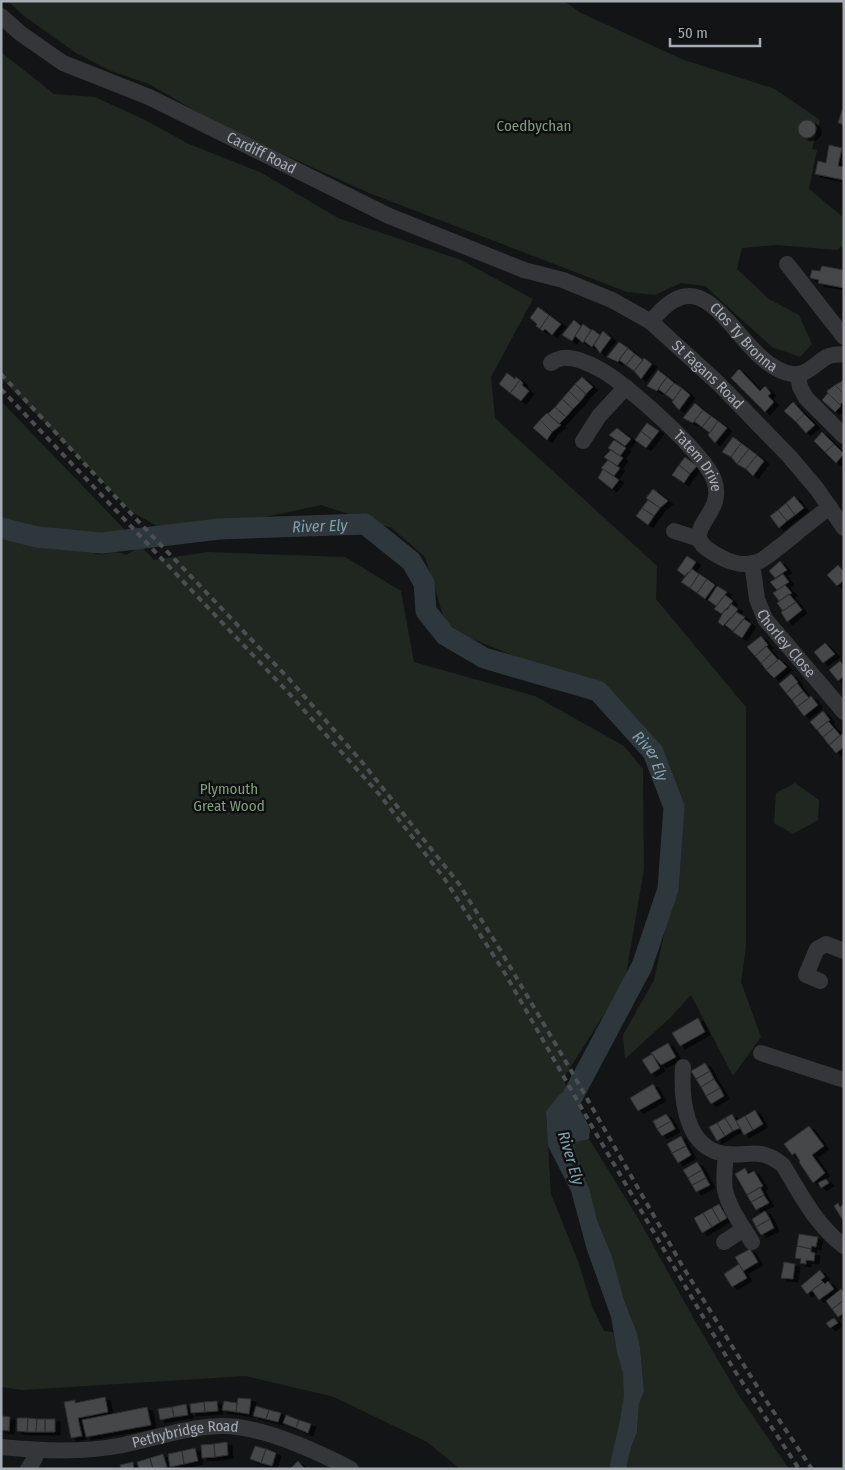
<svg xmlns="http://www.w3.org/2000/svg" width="845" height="1470" font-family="'Fira Sans Condensed',sans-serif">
<defs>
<filter id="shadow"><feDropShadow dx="5" dy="3" stdDeviation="0" flood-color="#0009"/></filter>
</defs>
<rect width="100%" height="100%" fill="#131415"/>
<path fill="#202720" d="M8 1H564L581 13 684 60 775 89 820 120 812 149 817 150 809 189 844 218V245L837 250 777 245 742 248 737 269 769 299 799 315 812 344 800 357 772 347 705 286 681 283 655 295 627 292 369 193 223 127 149 84 111 71 76 53 24 16Z
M1 52 54 94 95 97 145 120 189 144 260 172 338 218 461 260 533 299 491 377 495 418 657 566 656 599 746 707V947L741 982 761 1037 733 1076 691 995 670 1018 625 1059 623 1035 654 980 665 930 673 875 672 826 674 778 660 746 628 722 612 699 576 681 470 638 445 622 425 557 392 528 321 505 247 521 233 526 161 528 132 512 1 378Z
M1 401 127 532 101 546 92 547 95 554C108 557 112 548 126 555L141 546 154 560 208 552 345 557 401 591 414 662 535 696 624 746 643 769 644 869 625 981 563 1079 568 1088 560 1094 546 1111 551 1194 579 1264 592 1306 604 1331 613 1332C616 1346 622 1360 623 1373 628 1405 617 1439 609 1469H460L427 1442 334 1397 246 1376 22 1390 1 1387Z
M795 783 819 800 818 820 793 834 774 823 776 793Z
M589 1139 638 1218 694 1319 738 1394 789 1469H626L631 1448 637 1432 639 1403 644 1391 640 1347 637 1333 624 1300 612 1256 597 1220 590 1191 576 1155 574 1143Z"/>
<path fill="#2e383c" d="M568 1088 590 1128 589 1139 574 1143 576 1155 590 1191 597 1220 612 1256 624 1300 637 1333 640 1347 644 1391 639 1404 637 1432 631 1448 626 1469H609L620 1420 624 1396 623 1373 617 1352 611 1317 587 1250 571 1191 548 1146 546 1111 560 1094Z"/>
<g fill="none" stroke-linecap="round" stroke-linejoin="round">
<path stroke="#2e383c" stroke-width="21" id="s1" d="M1 528 37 537 102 543 219 529 365 524 411 561 424 583 426 611 445 635 484 658 598 691 653 752 674 807 668 889 642 966 560 1120V1123"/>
</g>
<path fill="#45474a" stroke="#2e2e31" filter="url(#shadow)" d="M842 110 844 111V125L838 123Z
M798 129a9 9 0 1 1 18 0a9 9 0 1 1-18 0Z
M829 145 842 148 838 166 844 167V180L815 174 818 161 826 163Z
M822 266 844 270V288L818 283 819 280 810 278 812 270 820 271Z
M538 307 549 315 540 329 536 326 537 324 530 318Z
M549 315 561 324 552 335 545 329 543 331 540 329Z
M574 320 581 326 572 341 562 335Z
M583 324 591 330 583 343 575 336Z
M592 329 600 335 592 347 584 341Z
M603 331 611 338 600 353 594 345Z
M619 342 628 348 618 362 607 357Z
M628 348 635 354 626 365 619 360Z
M635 354 643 360 634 371 626 365Z
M644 358 652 364 641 379 634 371Z
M739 369 760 391 765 386 771 393 768 396 774 402 765 412 731 378Z
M658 370 667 377 657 391 647 386Z
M507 373 515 379 516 377 520 380 510 393 499 384Z
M582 377 593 387 586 394 575 384Z
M667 377 674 383 665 394 658 389Z
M520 380 523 383 522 385 529 391 521 401 510 393Z
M844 380V394L835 385Z
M674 383 682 388 673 400 665 394Z
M575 384 586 394 580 402 569 391Z
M835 385 844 394V401L840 405 827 392V391Z
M682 388 690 395 679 410 672 402Z
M569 391 580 402 573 409 562 399Z
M828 393 841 406 835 412 822 400Z
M562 399 573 409 566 417 555 407Z
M793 402 804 414 796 422 784 411Z
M695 403 703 410 693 423 683 418Z
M555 407 566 417 559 424 548 414Z
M703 410 711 416 702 427 694 421Z
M547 413 561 425 552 432 540 420Z
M804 414 815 425 806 433 796 422Z
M711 416 718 421 710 433 702 427Z
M540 420 552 432 547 440 533 428Z
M718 421 727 428 715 443 708 435Z
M647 423 659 431 652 440 641 431Z
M617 428 631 439 625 446 609 435Z
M641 431 652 440 646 448 635 440Z
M822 432 834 444 825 452 814 441Z
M733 437 741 443 731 457 722 452Z
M614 440 626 448 620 456 608 448Z
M741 443 749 449 737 464 731 457Z
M834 444 844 454 836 463 825 452Z
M749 449 757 455 746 469 737 464Z
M611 450 623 458 617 466 604 457Z
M757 455 764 461 753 476 746 469Z
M685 457 697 466 690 474 679 465Z
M608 460 620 468 614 476 601 468Z
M679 465 690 474 684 483 672 475Z
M603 469 619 480 612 489 598 478Z
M653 489 668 501 660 508 646 498Z
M794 496 804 508 795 515 786 503Z
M648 500 660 508 654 516 642 508Z
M786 503 795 515 787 521 778 510Z
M642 508 654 516 648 525 636 516Z
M778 510 787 521 779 528 770 516Z
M687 556 696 562 689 573 688 572 685 576 677 570Z
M780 561 787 570 775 578 769 571Z
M838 565 844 572V580L837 586 827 575Z
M692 569 699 574 690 588 681 582Z
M699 574 707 579 697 593 690 588Z
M783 574 789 582 777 590 770 582Z
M707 579 715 585 705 599 697 593Z
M785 585 792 593 779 601 773 593Z
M717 586 727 592 716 606 708 600Z
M789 594 796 602 783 611 777 603Z
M725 595 733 601 722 614 714 609Z
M796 602 802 610 787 622 781 612Z
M731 604 738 609 732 618 731 617 723 626 718 622 725 609 727 610Z
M736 612 745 617 733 631 725 625Z
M744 619 751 624 742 638 733 632Z
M761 636 768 645 755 656 747 647Z
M825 643 835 654 823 663 814 652Z
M766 646 772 653 761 663 755 656Z
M772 653 778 660 766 670 761 663Z
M779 659 787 667 774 678 766 670Z
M840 661 844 666V676L838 681 829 670Z
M791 674 798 682 786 693 779 684Z
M797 683 803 691 792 700 786 693Z
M803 691 809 698 797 707 792 700Z
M811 696 818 705 804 716 797 707Z
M823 711 830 720 817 730 810 722Z
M828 721 834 728 823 737 817 730Z
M834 728 840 735 829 745 823 737Z
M842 734 844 736V747L836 753 829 745Z
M698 1018 705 1032 680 1046 672 1033Z
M668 1043 676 1057 661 1065 651 1053Z
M652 1054 660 1068 651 1074 642 1060Z
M705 1063 710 1071 696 1079 691 1071Z
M710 1071 714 1079 701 1087 696 1079Z
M714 1079 720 1088 706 1096 701 1087Z
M653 1084 661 1098 638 1111 630 1098Z
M720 1088 724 1096 711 1104 706 1096Z
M755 1110 763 1124 753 1130 745 1116Z
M666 1114 671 1121 657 1129 653 1121Z
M732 1114 740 1128 733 1131 725 1118Z
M745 1116 753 1130 744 1135 736 1121Z
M725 1118 733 1131 725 1136 717 1123Z
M671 1121 675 1129 662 1136 657 1129Z
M717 1123 725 1136 717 1141 709 1127Z
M809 1126 824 1146 812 1155 825 1173 813 1183 799 1162 800 1161 795 1153 792 1155 784 1144Z
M681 1136 686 1146 672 1153 667 1144Z
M686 1146 691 1155 678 1163 672 1153Z
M697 1162 702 1170 688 1178 683 1170Z
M745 1168 748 1174 754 1171 763 1186 747 1195 735 1174Z
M702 1170 706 1178 692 1185 688 1178Z
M706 1178 710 1185 696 1192 692 1185Z
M826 1179 829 1183 821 1188 818 1183Z
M760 1187 764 1195 751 1202 747 1195Z
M764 1195 769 1203 756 1210 751 1202Z
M838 1203 840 1207 844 1204V1222L834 1206Z
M719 1204 727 1218 720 1222 712 1208Z
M712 1208 720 1222 712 1227 703 1213Z
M765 1211 770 1219 756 1227 752 1219Z
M703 1213 712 1227 702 1233 694 1218Z
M770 1219 774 1228 761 1235 756 1227Z
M799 1234 818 1237 816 1247 812 1246 811 1249 797 1246Z
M797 1246 811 1249V1252L815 1253 814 1261 806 1260V1264L800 1263 801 1259 795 1258Z
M750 1249 758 1262 743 1271 735 1257Z
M784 1262 795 1264 793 1279 781 1278Z
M739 1264 747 1278 732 1287 724 1274Z
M820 1270 825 1277 821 1280 823 1282 807 1294 801 1286Z
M828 1281 834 1289 819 1300 812 1290 823 1282 825 1284Z
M841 1289 844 1293V1300L832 1309 826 1301Z
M844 1300V1313L838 1317 832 1309Z
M834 1318 838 1323 830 1328 826 1323Z
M105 1397 108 1412 78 1418 82 1436 71 1438 64 1402 75 1400V1403Z
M238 1398 251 1399 249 1414 236 1412Z
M217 1401 218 1411 205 1412 204 1402Z
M224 1401 237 1403 236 1412 222 1410Z
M204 1402 205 1412 191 1413 190 1404Z
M186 1404 188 1415 174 1417 172 1407Z
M256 1406 269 1410 266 1419 253 1416Z
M147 1407 151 1425 86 1437 82 1420Z
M172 1407 174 1417 160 1420 158 1409Z
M269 1410 281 1413 278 1422 266 1419Z
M286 1415 299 1420 296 1428 283 1423Z
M1 1416 10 1417 9 1431 1 1430Z
M17 1418H28L27 1432 17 1431Z
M28 1418 37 1419 36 1432H27Z
M37 1419H45V1432H36Z
M45 1419H55V1432H45Z
M299 1420 311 1424 308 1433 296 1428Z
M227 1442 228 1455 215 1457 214 1444Z
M214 1444 215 1457 202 1458 201 1445Z
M255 1446 266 1449 261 1463 250 1459Z
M195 1448 198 1461 184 1464 182 1451Z
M266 1449 276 1453 272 1466 261 1463Z
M182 1451 184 1464 170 1467 168 1454Z
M163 1454 167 1467 153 1469 150 1458Z
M150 1458 153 1469H139L137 1462Z
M298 1461 305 1469H290Z
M133 1462 134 1469H121L120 1465Z"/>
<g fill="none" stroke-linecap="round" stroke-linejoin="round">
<g stroke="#353639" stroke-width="16">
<path id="s2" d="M1 16 20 33 63 63 149 97 389 216 524 270 563 280 612 300 651 322 718 383 789 456 817 489 844 528"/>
<path d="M787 264 844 337"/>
<path id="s3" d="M651 322C710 244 736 365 792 374 806 376 814 365 825 358 830 354 838 355 844 354"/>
<path id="s4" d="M551 363C554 361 558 359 562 358 573 356 591 364 601 370 626 383 706 455 714 480 724 508 698 520 699 537 700 546 710 551 717 555 728 562 744 567 757 562 766 559 774 550 782 545 798 532 813 519 830 507"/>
<path d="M798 374 800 387 806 398 844 436"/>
<path d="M583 441 599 416 626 387"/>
<path d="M674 531 699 539"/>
<path id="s5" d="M752 563 757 599 765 619 844 712"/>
<path d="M820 981 806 975 817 949 826 944 844 951"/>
<path d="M761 1053 844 1080"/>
<path d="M683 1067C681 1099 685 1148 725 1154 750 1157 759 1146 783 1165 801 1195 816 1225 844 1246"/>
<path d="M726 1154C725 1166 723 1178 725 1190 729 1208 742 1226 752 1242"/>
<path d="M724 1242 744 1229"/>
<path id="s6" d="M1 1447C42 1451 83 1453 123 1445 156 1438 187 1427 221 1426 260 1425 316 1451 351 1469"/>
<path d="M28 1469 35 1458V1450"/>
</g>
<path stroke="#4c4f52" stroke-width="4" stroke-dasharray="6 5" stroke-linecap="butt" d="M1 374 138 521 290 680 362 762 459 884 499 948 569 1067 683 1267 763 1396 812 1469
M1 389 285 689 379 794 444 878 506 975 594 1130 733 1368 799 1469"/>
</g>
<g text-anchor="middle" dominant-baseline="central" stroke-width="5" stroke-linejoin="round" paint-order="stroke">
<g font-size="15" fill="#839d7f" stroke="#0e0f10">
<text x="534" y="126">Coedbychan</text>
<text x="229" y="789">Plymouth<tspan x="229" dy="17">Great Wood</tspan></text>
</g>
<g font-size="15" fill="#a6adb4" stroke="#0e0f10">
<text stroke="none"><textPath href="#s2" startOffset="296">Cardiff Road</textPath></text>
<text stroke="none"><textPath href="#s3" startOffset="118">Clos Ty Bronna</textPath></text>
<text stroke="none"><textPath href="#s2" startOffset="799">St Fagans Road</textPath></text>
<text stroke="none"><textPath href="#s4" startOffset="188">Tatem Drive</textPath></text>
<text stroke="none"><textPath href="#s5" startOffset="90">Chorley Close</textPath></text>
<text stroke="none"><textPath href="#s6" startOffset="186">Pethybridge Road</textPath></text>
</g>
<g font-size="16" font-style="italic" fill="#81a0ac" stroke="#0e0f10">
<text stroke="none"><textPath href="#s1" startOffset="321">River Ely</textPath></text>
<text stroke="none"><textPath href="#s1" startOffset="758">River Ely</textPath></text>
<text transform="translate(571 1158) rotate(73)">River Ely</text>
</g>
</g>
<rect width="845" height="1470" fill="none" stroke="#a6adb4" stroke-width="5"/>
<path d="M670 38v8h90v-8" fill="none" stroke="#a6adb4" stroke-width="2.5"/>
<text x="678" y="38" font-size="15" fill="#a6adb4" stroke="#0e0f10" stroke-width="4" paint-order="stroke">50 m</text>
</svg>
